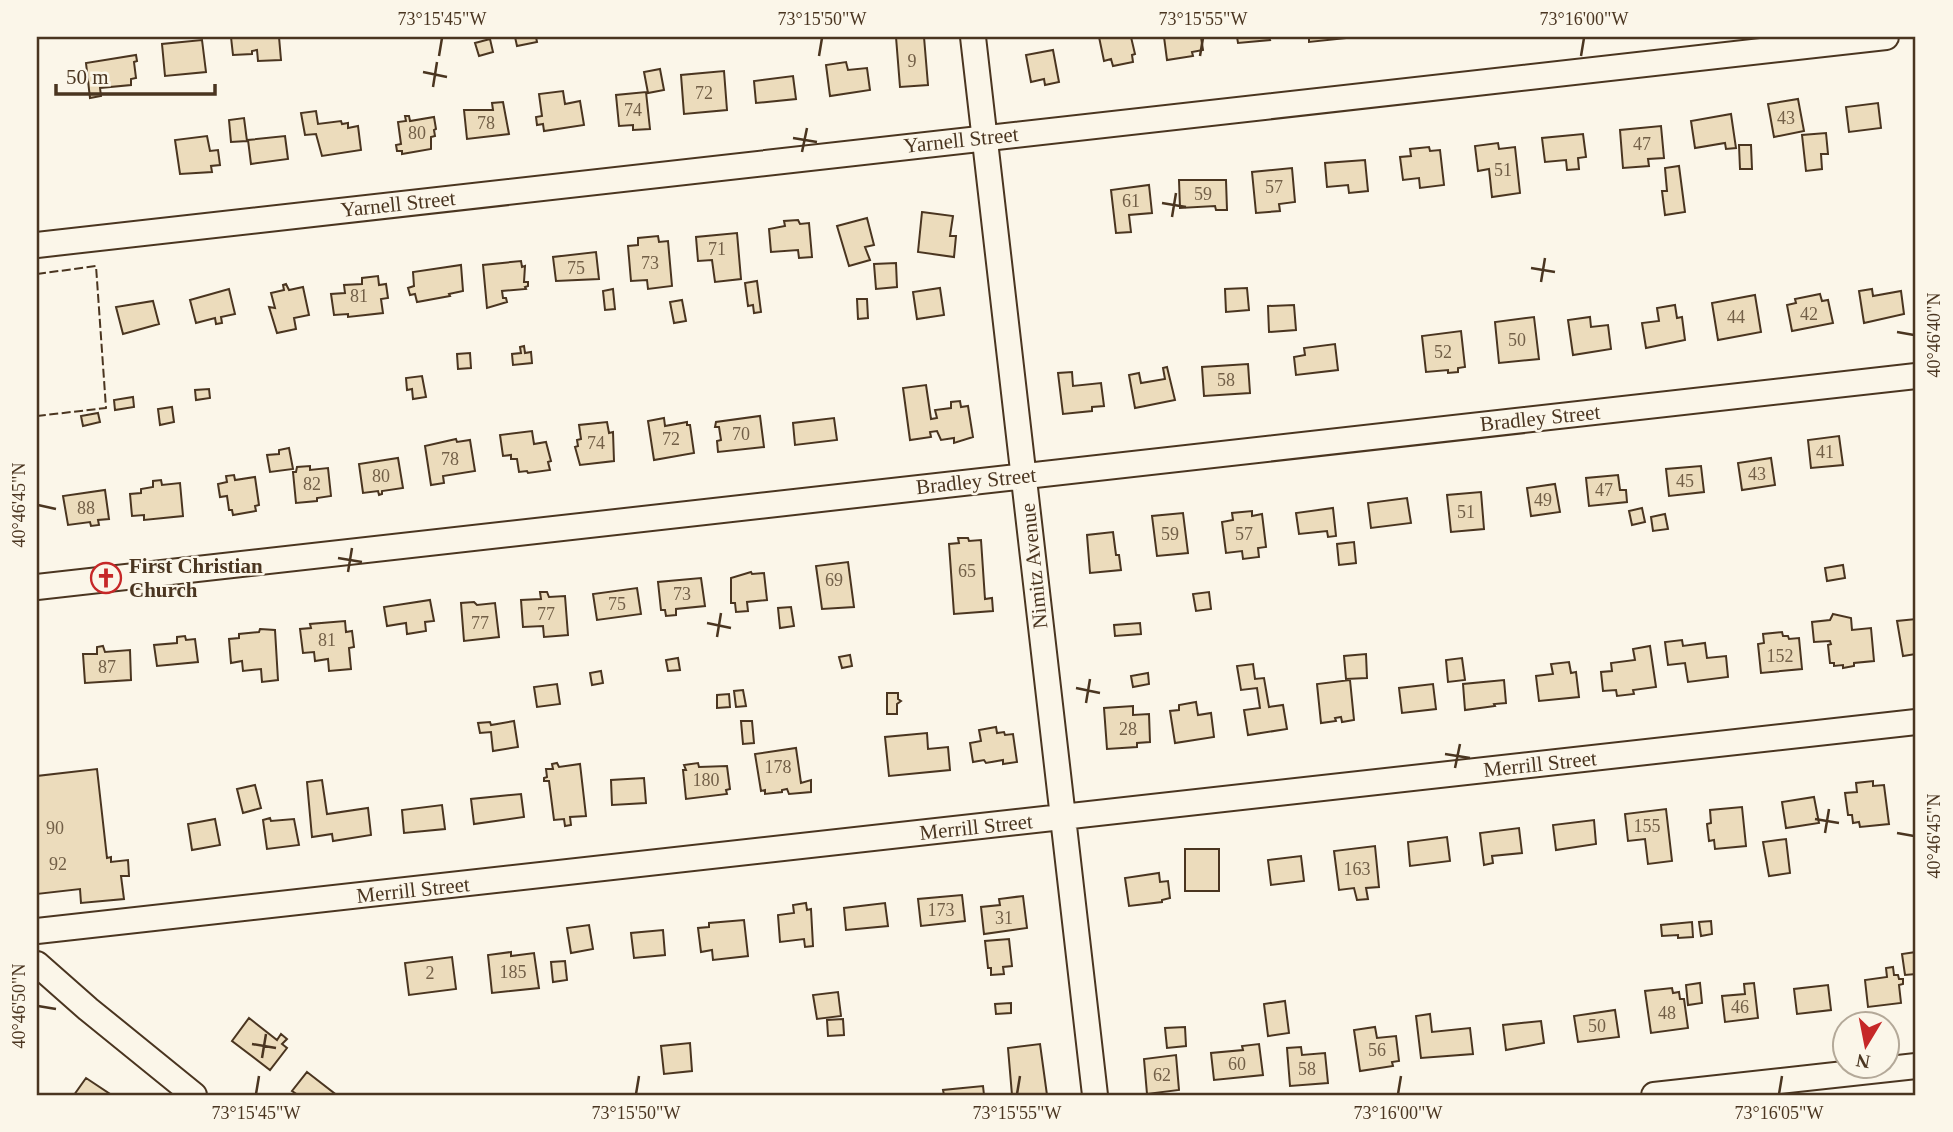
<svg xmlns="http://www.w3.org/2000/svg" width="1953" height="1132" font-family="Georgia,serif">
<rect width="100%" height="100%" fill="#fbf6e9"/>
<path fill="#ecdcbc" stroke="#4a3520" stroke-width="2" d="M231 37H279L281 60 258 61 257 50 252 51V54L233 55Z
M515 37H536L537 42 517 46Z
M896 37H924L928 85 900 87Z
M1099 37H1131L1135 54 1132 55 1133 62 1113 66 1111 59 1104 61Z
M1164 37H1201L1203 50 1192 52 1193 56 1167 60Z
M1237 37H1269L1270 40 1238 43Z
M1309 37H1356L1309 42Z
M490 39 493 52 479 56 475 43Z
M202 40 206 72 165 76 162 44Z
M1053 50 1059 82 1045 85 1044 79 1031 82 1026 55Z
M136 55 137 61 134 62 136 78 131 79V85L100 88 101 96 90 98 86 63Z
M846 62 848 70 867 68 870 90 830 96 826 65Z
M660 69 664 90 648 93 644 72Z
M724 71 727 110 684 114 681 75Z
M793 76 796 99 756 103 754 81Z
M563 91 565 104 580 101 584 125 544 131 543 124 537 125 536 117 542 116 539 94Z
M646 92 650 129 633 130V125L619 126 616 95Z
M1798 99 1804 131 1774 137 1768 104Z
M503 102 509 134 467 139 464 110H493L492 103Z
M1878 103 1881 128 1849 132 1846 107Z
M316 111 318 124 341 121 342 124 348 123V128L358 126 361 150 322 156 316 134 305 135 301 113Z
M1731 114 1736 148 1726 149 1725 143 1695 148 1691 121Z
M405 116H409L410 121 434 117 436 129 434 130 435 136 431 137V149L402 154V151H397L396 145 401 144 398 122 406 121Z
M244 118 247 141 231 142 229 120Z
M1661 126 1664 158 1648 159 1649 166 1623 168 1620 130Z
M1826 133 1828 154H1821L1822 169 1806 171 1802 135Z
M1583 134 1586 157 1578 158 1579 169 1567 170 1566 160 1545 162 1542 138Z
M207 136 210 151 218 150 220 165 211 166 212 172 180 174 175 140Z
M285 136 288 159 251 164 248 140Z
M1498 143 1499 149 1515 147 1520 193 1492 197 1489 169 1478 171 1475 146Z
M1739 145H1751L1752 169H1740Z
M1429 147 1430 151 1440 150 1444 185 1420 188 1419 178 1403 180 1400 157 1411 156 1410 149Z
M1365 160 1368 191 1349 193 1348 185 1327 187 1325 163Z
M1679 166 1685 212 1665 215 1662 191H1667L1665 168Z
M1292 168 1295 202 1279 204 1280 211 1256 213 1252 172Z
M1179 180H1226L1227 210H1216L1215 206 1180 208Z
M1149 185 1152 213 1129 215 1131 232 1116 233 1111 190Z
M922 212 953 216 950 236H956L954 257 918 252Z
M867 218 874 245 865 247 870 260 849 266 837 226Z
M798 220 800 224 809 223 812 257 799 258 798 250 771 252 769 229 785 226 784 221Z
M737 233 741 279 715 282 712 260 698 261 696 237Z
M658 236 659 242 668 241 672 286 648 289 647 280 631 281 628 246 638 245V238Z
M596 252 599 279 556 281 553 257Z
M521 261 522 267 525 266 524 282H528V286L525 287 526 289 502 291 503 298H506L507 302 487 308 483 265Z
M896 263 897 287 876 289 874 264Z
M461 265 463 291 449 294 450 296 417 302 415 294 410 295 408 288 414 286 413 272Z
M378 276 379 285 386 284 388 298 381 299 383 313 348 317V314L334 315 331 294 345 293 344 285 362 284V278Z
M757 281 761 312 754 313 753 305 748 306 745 283Z
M286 284 289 290 303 287 309 315 294 318 296 329 277 333 269 307 275 308 271 293 284 290 283 285Z
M940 288 944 315 917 319 913 292Z
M1247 288 1249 310 1226 312 1225 289Z
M229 289 235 314 221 317 222 323 216 324 215 318 196 323 190 300Z
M613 289 615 309 605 310 603 291Z
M1872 289 1873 296 1901 291 1904 314 1864 323 1859 291Z
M1820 294 1822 301 1828 300 1833 323 1792 331 1787 305 1796 303 1795 299Z
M1755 295 1761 332 1718 340 1712 303Z
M857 299H867L868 318 858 319Z
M682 300 686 321 674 323 670 302Z
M153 301 159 324 123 334 116 307Z
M1294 305 1296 330 1269 332 1268 306Z
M1675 305 1677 318 1682 317 1685 340 1646 348 1642 323 1659 321 1657 308Z
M1534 317 1539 359 1499 363 1495 322Z
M1590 317 1591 327 1608 325 1611 349 1573 355 1568 320Z
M1461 331 1465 367 1458 368V372L1448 373V370L1426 372 1422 336Z
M1335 344 1338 370 1296 375 1294 357 1305 355 1304 348Z
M524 346 525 353 531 352 532 363 513 365 512 354 521 353 520 347Z
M470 353 471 368 458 369 457 354Z
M1248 364 1250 393 1204 396 1202 367Z
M1167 367 1175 400 1135 408 1129 375 1139 373 1141 383 1165 379 1163 368Z
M1072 372 1073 386 1101 383 1104 406 1092 407V411L1063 414 1058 373Z
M422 376 426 397 413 399 412 389 407 390 406 378Z
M926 385 931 419 937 418 935 410 951 408V402L960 401 961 407 968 406 973 437 954 443V438L941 440 937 431 930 432 931 437 910 440 903 388Z
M209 389 210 398 196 400 195 390Z
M133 397 134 407 115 410 114 400Z
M172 407 174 422 160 425 158 409Z
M98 413 100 422 83 426 81 416Z
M760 416 764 447 718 452 717 441 721 440 719 427H715L716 422Z
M664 418 665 426 687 422V425H690L694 453 654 460 648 421Z
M834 418 837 440 795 445 793 423Z
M607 422 609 433 613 432 614 461 580 465 575 447 578 446 577 440 581 439 579 425Z
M532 431 534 444 546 442 551 461 548 462 550 470 528 473 527 471 519 472 517 459H511V455L503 456 500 435Z
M1839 436 1843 465 1811 468 1808 440Z
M456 439 457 442 470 440 475 471 443 476 444 483 431 485 425 446Z
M289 448 293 469 270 472 267 455 279 454V450Z
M398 458 403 488 382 491V494L379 495 378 491 363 493 359 464Z
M1771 458 1775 485 1742 490 1738 463Z
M310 466V470L328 468 331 496 317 498V501L296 503 293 472H296L297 467Z
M1701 466 1704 492 1669 496 1666 469Z
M234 475 235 480 255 477 259 505 255 506 256 511 233 515 232 510H229L227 496 220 497 218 484 227 482 226 476Z
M1618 475 1620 490H1626L1627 502 1589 506 1586 478Z
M161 480 162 485 180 483 183 516 144 520V515L132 516 130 494 141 493V489L153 487V481Z
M1555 484 1560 512 1531 516 1527 488Z
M105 490 109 519 98 520 99 525 91 526 90 522 68 525 63 496Z
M1481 492 1484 529 1451 532 1447 495Z
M1407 498 1411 523 1371 528 1368 503Z
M1333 508 1336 536 1328 537 1327 531 1299 534 1296 513Z
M1642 508 1645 522 1632 525 1629 511Z
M1252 511V516L1262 514 1266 547 1258 548 1259 557 1243 559 1242 551 1226 553 1222 522 1233 520 1232 513Z
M1183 513 1188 553 1157 556 1152 516Z
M1665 514 1668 529 1653 531 1651 517Z
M1113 532 1116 555H1119L1121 570 1090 573 1087 535Z
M958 538H968L969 541 981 540 985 599 992 598 993 611 954 614 949 544 959 543Z
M1354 542 1356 563 1339 565 1337 544Z
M848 562 854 607 822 609 816 566Z
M1843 565 1845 578 1827 581 1825 568Z
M751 572 752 574 764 573 767 600 747 602 748 611 736 612 735 603H731V578Z
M701 578 705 606 676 609V615L666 616 665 610H661L658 582Z
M637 588 641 614 597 620 593 594Z
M540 592H547L549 597 565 596 568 635 544 637 543 626 523 627 521 600 541 599Z
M1209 592 1211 609 1196 611 1193 594Z
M430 600 434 621 425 622 426 631 407 634 406 623 387 626 384 607Z
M474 602 477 605 495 603 499 637 464 641 461 603Z
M791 607 794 626 780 628 778 608Z
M1833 614 1851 618 1852 630 1871 628 1874 661 1854 663V666L1843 668V665L1834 666V663H1830L1828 645 1831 644 1830 641 1814 642 1812 622 1830 620Z
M1916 619V654L1903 656 1897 621Z
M345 621 346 632 352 631 354 647 349 648 351 669 329 671 328 659 315 661 314 652 303 653 300 629 311 628 310 624Z
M1140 623 1141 634 1115 636 1114 625Z
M260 629 275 630 278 680 262 682 261 669 243 671 242 661 231 663 229 639 239 638V634L259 632Z
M1782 632 1783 636H1788L1789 639 1799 638 1802 669 1761 673 1758 644 1764 643 1763 634Z
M185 636 186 640 195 639 198 662 157 666 154 645 177 643V637Z
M1682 640 1683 646 1705 643 1707 658 1726 656 1728 677 1688 682 1685 663 1668 665 1665 642Z
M103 646 105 652 130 650 131 680 85 683 83 654H97V647Z
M1650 646 1656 687 1633 690 1634 694 1617 696 1616 690 1603 691 1601 672 1612 671 1611 663 1635 660 1633 649Z
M1366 654 1367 678 1346 679 1344 656Z
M850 655 852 666 842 668 839 657Z
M678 658 680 670 668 671 666 660Z
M1462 658 1465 680 1448 682 1446 660Z
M1569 662 1571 673 1576 672 1579 697 1539 701 1536 676 1553 674 1551 664Z
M1253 664 1255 679 1264 678 1269 707 1283 705 1287 729 1248 735 1244 710 1260 708 1257 688 1241 690 1237 666Z
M601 671 603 683 592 685 590 673Z
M1148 673 1149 684 1133 687 1131 676Z
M1350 680 1354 720 1342 722 1341 717 1335 718 1336 721 1321 723 1317 684Z
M1504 680 1506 703 1494 704 1495 706 1465 710 1463 684Z
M557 684 560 704 537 707 534 687Z
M1433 684 1436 709 1402 713 1399 688Z
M743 690 746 706 736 707 734 691Z
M887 693H898V699L901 701 897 704V714H887Z
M729 694 730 707 717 708V695Z
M1196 702 1198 715 1211 713 1214 737 1175 743 1170 711 1179 710V705Z
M1133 706V715L1149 714 1150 742 1137 743V747L1107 749 1104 708Z
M514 721 518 747 493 751 491 732 480 733 478 723 490 722 491 725Z
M741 721H752L754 743 743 744Z
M996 727 997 733 1004 732 1005 735 1013 734 1017 762 1003 764V760L986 763 984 760 973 762 970 743 981 741 979 730Z
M927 733 928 749 948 747 950 770 889 776 885 737Z
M796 748 801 783 811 780V792L789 794 787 789 782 790V792L765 794V790L761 791 755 754Z
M557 763 559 767 580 764 586 816 570 817 571 825 565 826 564 819 554 820 549 781H544V778L547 777 546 769H553L552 764Z
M698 763 699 767 727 766 730 789 726 790 727 794 686 799 683 770H686L684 765Z
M97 769 107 858 111 857V862L128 860 129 876H121L124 899 81 903 80 889 37 894V776Z
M644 778 646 803 612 805 611 780Z
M322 780 327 814 368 808 371 835 333 841 332 834 312 837 307 782Z
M1873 781V786L1884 785 1889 824 1860 827 1859 822 1853 823 1852 815H1848L1845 793 1857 792 1856 783Z
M255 785 261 808 243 813 237 789Z
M521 794 524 817 474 824 471 799Z
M1814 797 1819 823 1786 828 1782 802Z
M442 805 445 829 404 833 402 810Z
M1742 807 1746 846 1715 849 1714 840 1709 841 1707 824 1711 823 1710 810Z
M1666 809 1672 861 1648 864 1645 839 1628 841 1625 814Z
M270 818 271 821 294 819 299 845 267 849 263 820Z
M215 819 220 845 192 850 188 824Z
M1594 820 1596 844 1556 850 1553 825Z
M1519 828 1522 853 1492 856 1493 863 1484 865 1480 833Z
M1447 837 1450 861 1410 866 1408 842Z
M1786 839 1790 873 1769 876 1763 842Z
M1375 846 1379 887 1366 888 1368 899 1357 900 1354 888 1339 890 1334 851Z
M1185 849H1219V891H1185Z
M1301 856 1304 881 1271 885 1268 860Z
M1159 873 1160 882 1168 881 1170 898 1162 900V902L1129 906 1125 878Z
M962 895 965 921 921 926 918 899Z
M1023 896 1027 928 984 934 981 907 1000 905 999 899Z
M806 903 807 910 811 909 813 946 805 947 804 939 780 942 778 915 794 913 793 905Z
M885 903 888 926 846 930 844 908Z
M744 920 748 956 713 960 712 950 701 952 698 928 709 927V923Z
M1711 921 1712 934 1701 936 1699 922Z
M1692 922 1693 937 1678 938V935L1662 936 1661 925Z
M589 925 593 949 571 953 567 928Z
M663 930 665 955 634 958 631 933Z
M1009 939 1012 966 1003 967 1004 974 991 975V968H988L985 941Z
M511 952V956L534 953 539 988 492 993 488 955Z
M1916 952V974L1905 975 1902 954Z
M452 957 456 989 409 995 405 963Z
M565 961 567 980 553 982 551 962Z
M1893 967 1894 975H1898L1899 979H1903V984L1899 985 1901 1003 1868 1007 1865 980 1887 977 1886 968Z
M1700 983 1702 1003 1688 1005 1686 985Z
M1754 983 1758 1018 1725 1022 1722 996 1745 994 1744 984Z
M1828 985 1831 1010 1797 1014 1794 989Z
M1672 988 1673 993 1679 992 1680 999H1684L1688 1028 1651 1033 1645 991Z
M838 992 841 1016 817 1019 813 995Z
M1285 1001 1289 1033 1268 1036 1264 1004Z
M1011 1003V1013L996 1014 995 1004Z
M1615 1010 1619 1037 1578 1042 1574 1016Z
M1430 1014 1432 1032 1470 1028 1473 1054 1421 1058 1416 1016Z
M249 1018 277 1040 281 1034 287 1039 282 1044 287 1048 270 1070 232 1041Z
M843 1019 844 1035 828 1036 827 1020Z
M1541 1021 1544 1043 1506 1050 1503 1025Z
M1185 1027 1186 1046 1167 1048 1165 1028Z
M1375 1027 1377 1038 1396 1036 1399 1061 1392 1062 1393 1066 1360 1071 1354 1030Z
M690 1043 692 1071 664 1074 661 1046Z
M1040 1044 1047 1095H1012L1008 1048Z
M1259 1044 1263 1075 1214 1080 1211 1053 1243 1050 1242 1046Z
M1301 1047 1302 1055 1325 1053 1328 1083 1290 1086 1287 1048Z
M1176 1055 1179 1090 1147 1094 1144 1059Z
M307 1072 334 1093 331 1095H298L292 1091Z
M86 1078 110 1094 109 1095H74Z
M983 1086 984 1095H944L943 1090Z"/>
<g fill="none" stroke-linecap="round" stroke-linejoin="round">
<g stroke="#4a3520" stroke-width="28">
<path id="minor" d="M973 37 1095 1095
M37 245 1886 37
M37 587 1916 376
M37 931 1916 722
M37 964 88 1009 194 1095
M1654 1095 1916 1066"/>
</g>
<use href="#minor" stroke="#fbf6e9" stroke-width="24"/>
<path stroke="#4a3520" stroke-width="2" stroke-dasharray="9 3.5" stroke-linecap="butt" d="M37 274 96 266 106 408 37 416"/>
</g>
<path fill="none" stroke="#4a3520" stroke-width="2.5" d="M439 56 442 38M819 56 822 38M1200 56 1203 38M1581 56 1584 38M423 72 447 77M433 87 437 62M793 138 817 142M802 152 807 128M1162 203 1186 207M1172 217 1176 193M1531 268 1555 272M1541 282 1545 258M1897 332 1914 335M38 505 56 509M338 558 362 562M348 572 352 548M707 623 731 628M717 637 721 613M1076 688 1100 693M1086 703 1090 679M1445 754 1470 758M1455 768 1460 744M1815 819 1839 823M1825 833 1829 809M1897 833 1914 836M38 1006 56 1009M252 1044 276 1048M262 1058 266 1034M256 1094 259 1076M636 1094 639 1076M1017 1094 1020 1076M1398 1094 1401 1076M1779 1094 1782 1076"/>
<defs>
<g id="church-ring" transform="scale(1.575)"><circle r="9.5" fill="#fbf6e9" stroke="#c62828" stroke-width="1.5"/><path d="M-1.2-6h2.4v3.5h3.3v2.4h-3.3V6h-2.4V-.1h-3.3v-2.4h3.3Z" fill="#c62828"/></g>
</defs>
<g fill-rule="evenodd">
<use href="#church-ring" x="106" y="578"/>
</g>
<g text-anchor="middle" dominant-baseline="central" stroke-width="5" stroke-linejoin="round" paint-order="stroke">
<g font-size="18" fill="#725f47">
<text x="912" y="61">9</text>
<text x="704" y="93">72</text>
<text x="633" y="110">74</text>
<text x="1786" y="118">43</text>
<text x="486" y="123">78</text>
<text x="417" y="133">80</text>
<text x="1642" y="144">47</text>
<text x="1503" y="170">51</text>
<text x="1274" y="187">57</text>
<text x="1203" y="194">59</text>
<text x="1131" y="201">61</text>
<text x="717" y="249">71</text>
<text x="650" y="263">73</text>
<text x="576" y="268">75</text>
<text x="359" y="296">81</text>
<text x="1809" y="314">42</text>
<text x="1736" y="317">44</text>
<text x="1517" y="340">50</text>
<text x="1443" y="352">52</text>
<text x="1226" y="380">58</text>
<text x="741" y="434">70</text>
<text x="671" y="439">72</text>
<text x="596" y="443">74</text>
<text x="1825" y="452">41</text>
<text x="450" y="459">78</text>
<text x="1757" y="474">43</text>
<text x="381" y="476">80</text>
<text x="1685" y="481">45</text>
<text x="312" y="484">82</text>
<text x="1604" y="490">47</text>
<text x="1543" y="500">49</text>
<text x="86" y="508">88</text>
<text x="1466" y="512">51</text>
<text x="1170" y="534">59</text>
<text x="1244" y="534">57</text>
<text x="967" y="571">65</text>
<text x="834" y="580">69</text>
<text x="682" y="594">73</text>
<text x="617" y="604">75</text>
<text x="546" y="614">77</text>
<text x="480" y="623">77</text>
<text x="327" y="640">81</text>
<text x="1780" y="656">152</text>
<text x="107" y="667">87</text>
<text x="1128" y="729">28</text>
<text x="778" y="767">178</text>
<text x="706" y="780">180</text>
<text x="1647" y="826">155</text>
<text x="55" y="828">90</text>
<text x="58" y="864">92</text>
<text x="1357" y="869">163</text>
<text x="941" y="910">173</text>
<text x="1004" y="918">31</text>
<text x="513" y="972">185</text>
<text x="430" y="973">2</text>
<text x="1740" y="1007">46</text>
<text x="1667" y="1013">48</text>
<text x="1597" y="1026">50</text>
<text x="1377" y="1050">56</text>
<text x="1237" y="1064">60</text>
<text x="1307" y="1069">58</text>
<text x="1162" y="1075">62</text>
</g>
<g font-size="21" fill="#4a3520" stroke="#fbf6e9">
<text transform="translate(961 140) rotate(-6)">Yarnell Street</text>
<text transform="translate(398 204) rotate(-6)">Yarnell Street</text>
<text transform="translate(1540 418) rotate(-6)">Bradley Street</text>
<text transform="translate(976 481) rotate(-6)">Bradley Street</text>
<text transform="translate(1034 566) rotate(-96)">Nimitz Avenue</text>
<text transform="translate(1540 764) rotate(-6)">Merrill Street</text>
<text transform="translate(976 827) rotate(-6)">Merrill Street</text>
<text transform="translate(413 890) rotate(-6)">Merrill Street</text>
</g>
<g font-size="21" font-weight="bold" fill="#4a3520" stroke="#fbf6e9" text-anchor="start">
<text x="129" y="566">First Christian<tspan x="129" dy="24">Church</tspan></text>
</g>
</g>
<rect width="1953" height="1132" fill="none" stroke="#fbf6e9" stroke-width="77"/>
<g transform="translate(1866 1045) rotate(190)"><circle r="33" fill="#fbf6e9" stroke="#b4a999" stroke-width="2"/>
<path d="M0-5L12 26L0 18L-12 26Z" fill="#c62828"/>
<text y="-10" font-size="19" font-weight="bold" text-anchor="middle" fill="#4a3520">N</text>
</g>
<path d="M56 84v10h159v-10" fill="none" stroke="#4a3520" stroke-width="3.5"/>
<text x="66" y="84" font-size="21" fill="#4a3520" stroke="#fbf6e9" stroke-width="5" paint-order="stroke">50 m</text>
<rect x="38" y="38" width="1876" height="1056" fill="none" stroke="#4a3520" stroke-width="2.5"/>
<g font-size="18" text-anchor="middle" fill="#4a3520">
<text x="442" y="25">73°15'45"W</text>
<text x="822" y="25">73°15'50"W</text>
<text x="1203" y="25">73°15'55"W</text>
<text x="1584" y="25">73°16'00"W</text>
<text transform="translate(1934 335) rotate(-90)" y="6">40°46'40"N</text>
<text transform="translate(19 505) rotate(-90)" y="6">40°46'45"N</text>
<text transform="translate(1934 836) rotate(-90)" y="6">40°46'45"N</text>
<text transform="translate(19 1006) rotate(-90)" y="6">40°46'50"N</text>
<text x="256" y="1119">73°15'45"W</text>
<text x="636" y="1119">73°15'50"W</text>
<text x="1017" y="1119">73°15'55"W</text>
<text x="1398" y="1119">73°16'00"W</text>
<text x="1779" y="1119">73°16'05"W</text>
</g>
</svg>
